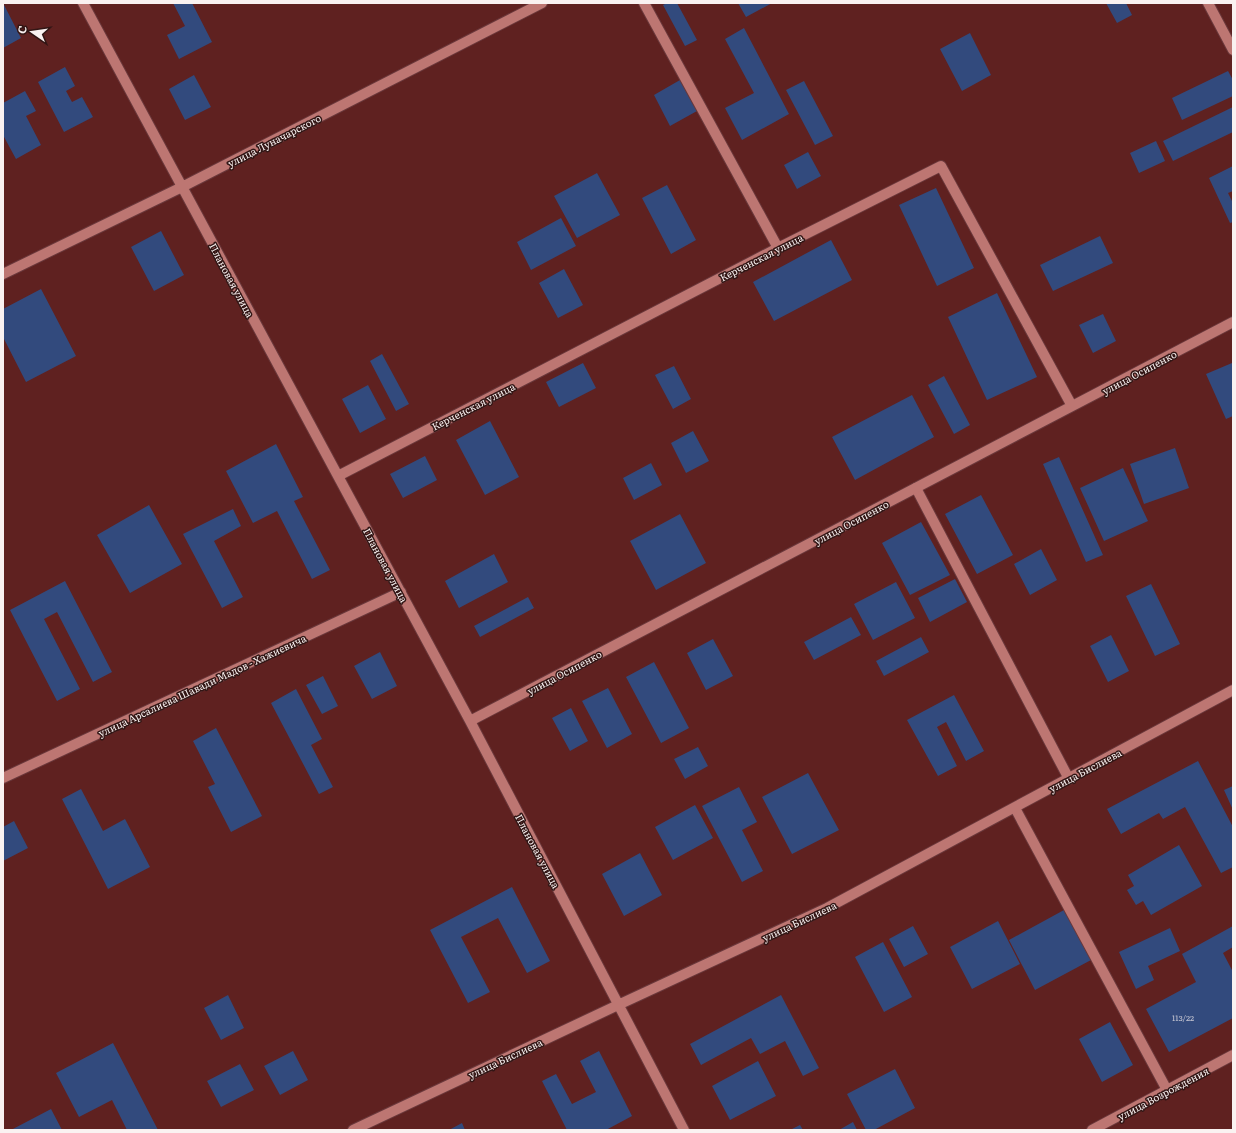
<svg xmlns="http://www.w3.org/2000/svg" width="1236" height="1133" font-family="Literata,serif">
<rect width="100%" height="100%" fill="#5f2120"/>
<path fill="#324a7d" d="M3 3 21 38 3 48Z
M173 3H192L212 42 179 59 167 35 185 26Z
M667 3H677L697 40 685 46 663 5Z
M738 3H772L746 17Z
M1106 3H1126L1132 15 1117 23Z
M744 28 789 114 742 140 725 108 754 93 725 39Z
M970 33 991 75 962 91 940 49Z
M65 67 75 86 66 91 72 102 82 97 93 117 64 132 38 82Z
M1228 71 1233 80V96L1182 120 1172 98Z
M194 75 211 107 185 120 169 89Z
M680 80 697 111 670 126 654 95Z
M804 81 833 136 815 145 786 90Z
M25 91 36 111 26 116 41 145 16 159 3 135V103Z
M1233 107V132L1173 161 1163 141Z
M1156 141 1165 161 1139 173 1130 153Z
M808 152 821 176 797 189 784 165Z
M1233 166V191L1228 193 1233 203V222L1230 223 1209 178Z
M597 173 620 215 577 238 554 196Z
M667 185 696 240 671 254 642 198Z
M936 188 974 268 937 286 899 205Z
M561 218 576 246 531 270 517 242Z
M161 231 184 275 154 291 131 247Z
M1100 236 1113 263 1053 291 1040 265Z
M831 240 852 280 774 321 753 282Z
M564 269 583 305 558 318 539 283Z
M41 289 76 356 26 382 3 337V309Z
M997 293 1037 377 987 400 948 317Z
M1103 314 1116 341 1093 353 1079 325Z
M382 354 409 404 396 411 370 361Z
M583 363 596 388 559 407 546 382Z
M1232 363 1233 416 1226 419 1206 374Z
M674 366 691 399 673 409 655 375Z
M944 376 970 425 954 434 928 385Z
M368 385 386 419 360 433 342 399Z
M912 395 934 437 855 480 832 437Z
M490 421 519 477 485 495 456 440Z
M693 431 709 461 686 473 671 443Z
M276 444 303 497 294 501 330 570 312 579 277 511 253 523 226 471Z
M1175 448 1189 488 1144 504 1130 464Z
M425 456 437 480 403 498 390 474Z
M1059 457 1103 555 1086 562 1043 464Z
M651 463 662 485 634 500 623 478Z
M1123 468 1148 521 1104 541 1080 488Z
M981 495 1013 555 977 574 945 514Z
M149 505 182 564 130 593 97 535Z
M233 509 241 526 214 541 243 597 222 608 183 534Z
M680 514 706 563 656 590 630 541Z
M921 522 950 575 910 595 882 543Z
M1041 549 1057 580 1030 595 1014 564Z
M494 554 508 582 459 608 445 581Z
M955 579 967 602 930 622 918 598Z
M65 581 112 672 93 682 57 612 44 619 80 689 57 701 10 610Z
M896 582 915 618 873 640 854 604Z
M1151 584 1180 644 1155 656 1126 596Z
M528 597 534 608 480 637 474 626Z
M851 617 861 635 814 660 804 642Z
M1111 635 1129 671 1108 682 1090 646Z
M921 637 929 652 884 676 876 661Z
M713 639 733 676 706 690 687 653Z
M380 652 397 686 372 699 354 666Z
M654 662 689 728 661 743 626 677Z
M323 676 338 706 322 714 306 685Z
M608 688 632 734 607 748 582 701Z
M296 689 322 739 311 745 333 787 319 794 271 703Z
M954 695 984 751 966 761 946 722 937 727 957 766 938 776 907 720Z
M571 708 588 741 570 751 552 718Z
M216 728 262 816 231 832 208 787 215 784 193 741Z
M698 747 708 766 685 779 674 759Z
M1198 761 1233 827V867L1221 873 1185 807 1163 819 1159 813 1121 834 1107 809Z
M808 773 839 830 792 854 762 797Z
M1233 786V810L1224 790Z
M739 787 757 822 742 830 763 871 742 882 702 806Z
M81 789 103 831 125 819 150 867 108 889 62 799Z
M695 805 713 838 673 860 655 827Z
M14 821 28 848 3 861V827Z
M1179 845 1202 886 1151 915 1143 901 1136 905 1127 890 1134 886 1128 875Z
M640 853 662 895 624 916 602 874Z
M512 887 550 961 527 973 498 918 461 937 490 992 468 1003 430 930Z
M1064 910 1091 960 1035 990 1009 940Z
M998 921 1020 964 972 989 950 947Z
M913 926 928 954 904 967 889 939Z
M1233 926V947L1223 953 1233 972V1018L1169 1052 1146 1009 1196 982 1182 954Z
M1170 928 1180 951 1148 966 1154 980 1136 989 1119 952Z
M883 942 912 997 884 1012 855 957Z
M228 995 244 1028 221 1040 204 1008Z
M781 995 819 1068 803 1076 785 1041 760 1054 751 1038 701 1065 690 1044Z
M1110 1022 1133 1065 1102 1082 1079 1039Z
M113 1043 158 1130H127L112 1100 79 1117 56 1073Z
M293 1051 308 1080 280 1095 264 1066Z
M599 1051 632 1116 606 1130H567L542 1081 556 1074 572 1104 596 1092 580 1061Z
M758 1061 776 1096 730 1120 712 1086Z
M240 1064 254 1090 221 1107 207 1081Z
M895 1069 915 1108 874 1130H866L847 1094Z
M51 1109 62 1130H11Z
M853 1122 857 1130H839Z
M462 1123 465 1130H449Z
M800 1125 803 1130H790Z"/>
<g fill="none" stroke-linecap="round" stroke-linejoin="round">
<g stroke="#6a383b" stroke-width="12">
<path id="service" d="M644 3 778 248
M916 488 1069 779
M1015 808 1167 1090"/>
</g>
<g stroke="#6a383b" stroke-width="12">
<path id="minor" d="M83 3 470 721 684 1130
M1208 3 1233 50
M3 274 182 187 542 3
M338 476 778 248 941 166 1072 406
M470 721 1233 322
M3 778 401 592
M353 1130 618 1005 827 908 1233 690
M1092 1130 1233 1055"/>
</g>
<use href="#service" stroke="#bd7672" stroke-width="10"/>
<use href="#minor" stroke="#bd7672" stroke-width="10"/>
</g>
<g text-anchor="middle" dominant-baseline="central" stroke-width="3" stroke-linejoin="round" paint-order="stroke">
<g font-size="8" fill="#c8c8d4">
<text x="1183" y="1017">113/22</text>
</g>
<g font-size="10" fill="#faf2f1" stroke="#321615">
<text transform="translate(274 140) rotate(-27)">улица Луначарского</text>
<text transform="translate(761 257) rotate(-27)">Керченская улица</text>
<text transform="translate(232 280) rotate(62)">Плановая улица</text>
<text transform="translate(1139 372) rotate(-28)">улица Осипенко</text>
<text transform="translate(473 406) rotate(-27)">Керченская улица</text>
<text transform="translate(851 522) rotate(-28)">улица Осипенко</text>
<text transform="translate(386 565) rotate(62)">Плановая улица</text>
<text transform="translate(564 672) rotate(-28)">улица Осипенко</text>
<text transform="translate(202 685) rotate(-25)">улица Арсалиева Шавади Мадов - Хажиевича</text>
<text transform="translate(1085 770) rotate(-28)">улица Бислиева</text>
<text transform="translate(538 851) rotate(62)">Плановая улица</text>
<text transform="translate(799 921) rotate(-25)">улица Бислиева</text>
<text transform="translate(505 1058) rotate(-25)">улица Бислиева</text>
<text transform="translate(1163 1093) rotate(-28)">улица Возрождения</text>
</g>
</g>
<rect width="1236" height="1133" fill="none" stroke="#faf2f1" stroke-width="8"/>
<g transform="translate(32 32) rotate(283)" stroke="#321615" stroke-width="3" paint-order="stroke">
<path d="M0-3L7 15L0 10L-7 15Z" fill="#faf2f1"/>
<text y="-6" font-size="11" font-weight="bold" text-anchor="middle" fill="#faf2f1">С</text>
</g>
</svg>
